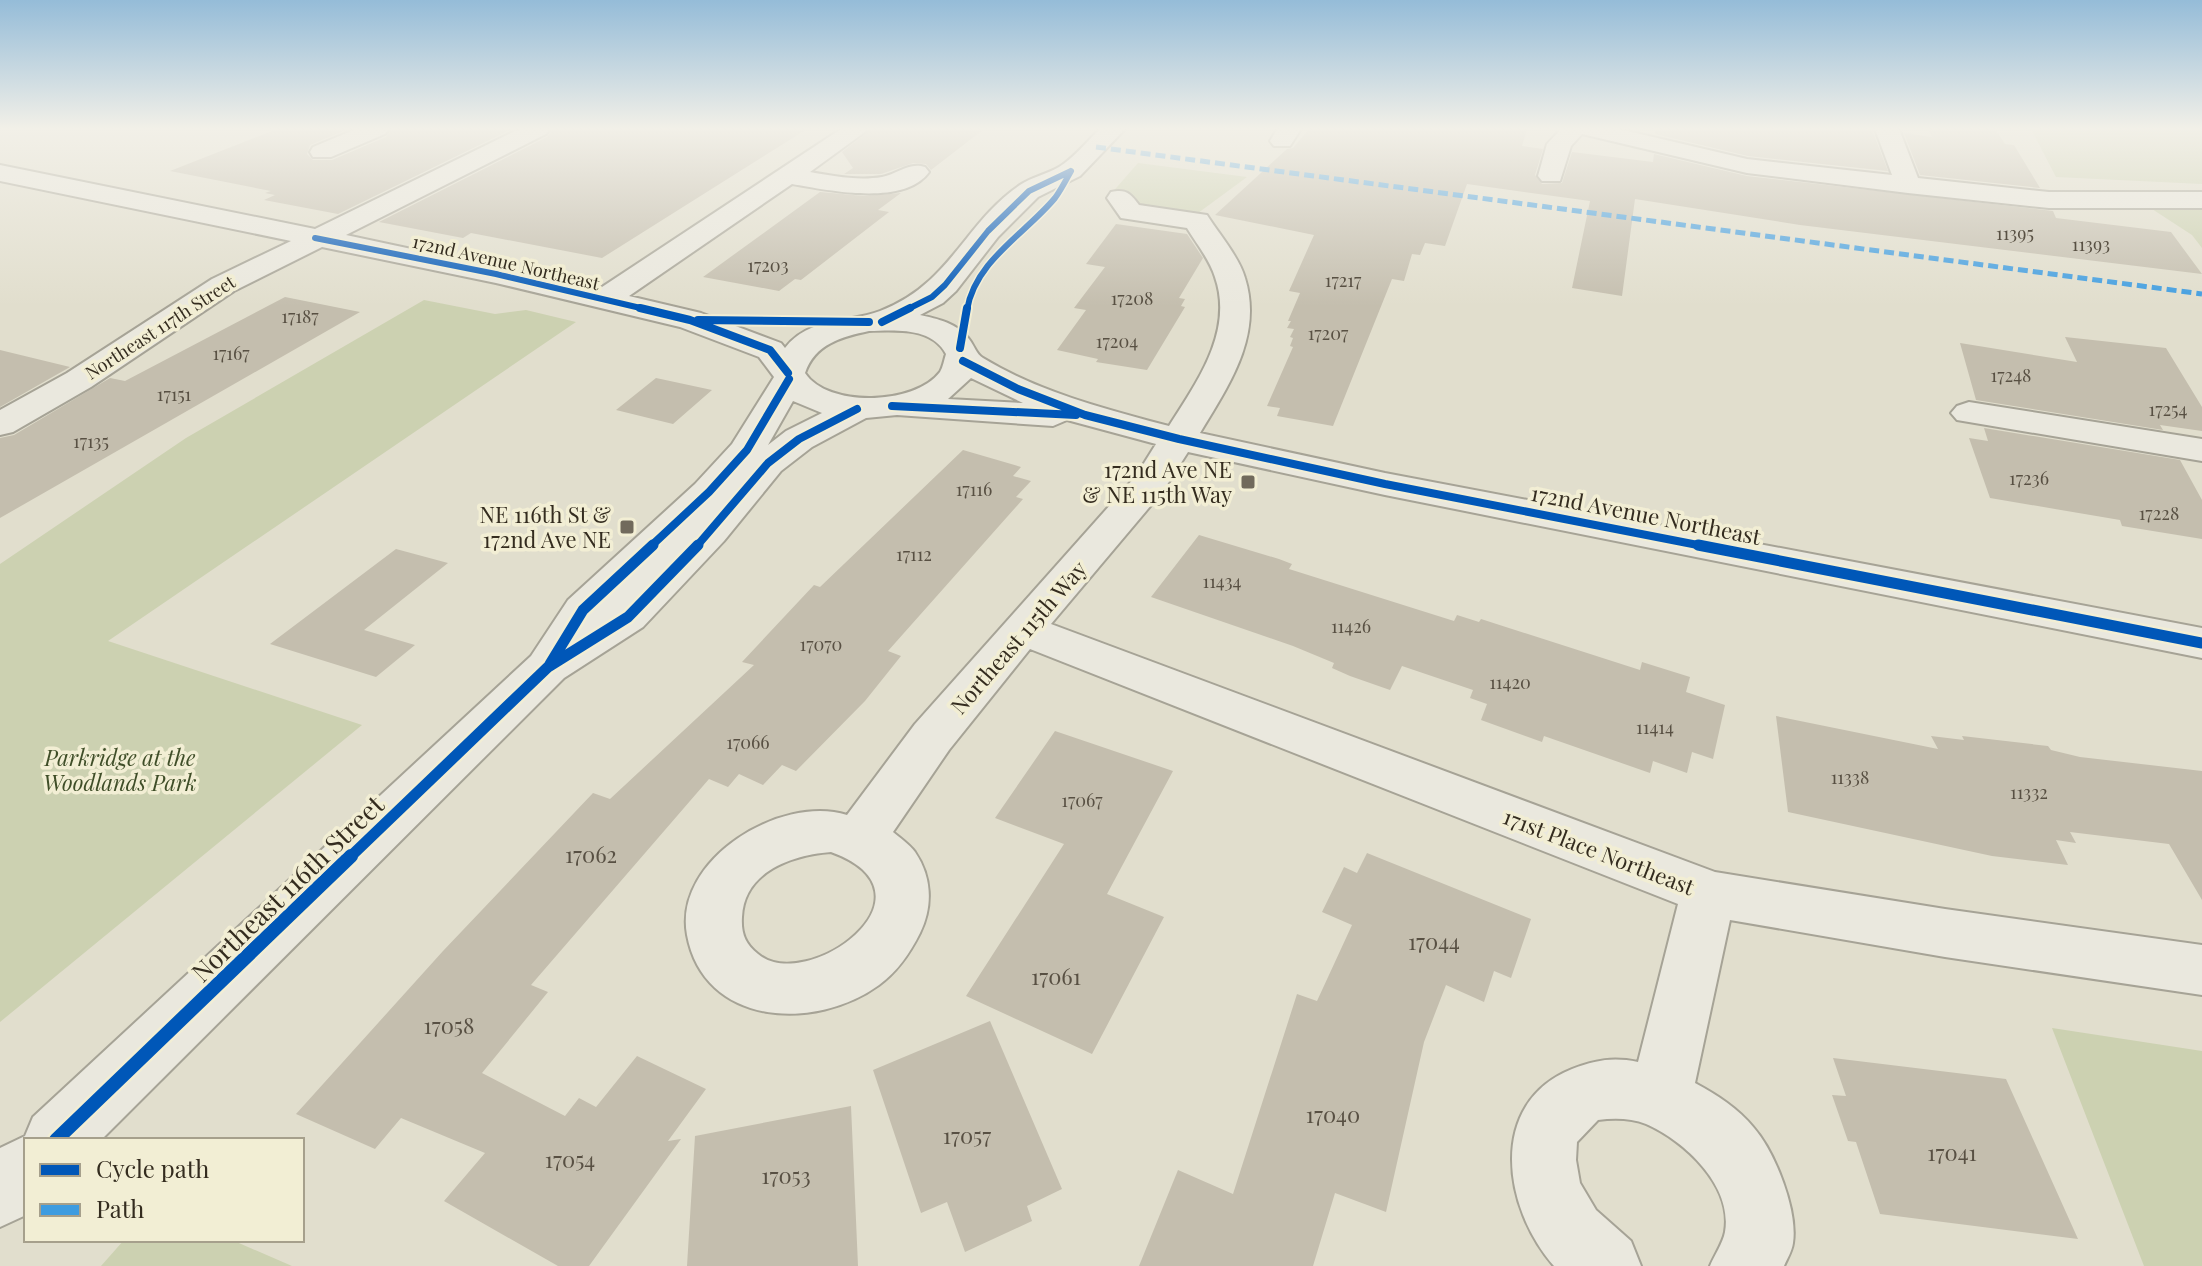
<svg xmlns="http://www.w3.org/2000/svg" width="2202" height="1266" font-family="'Playfair Display',serif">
<rect width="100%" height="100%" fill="#e1decd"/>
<path fill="#ccd1b1" d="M2031 129H2202V184L2056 177Z
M1138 163 1247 177 1194 216 1147 212 1130 193 1110 195Z
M2202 208V248L2192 235 2152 209Z
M424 300 495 314 526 310 576 322 108 641 362 725 0 1022V564L186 438Z
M2052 1028 2202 1051V1266H2144Z
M124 1240H232L292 1266H101Z"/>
<path fill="#c4beae" d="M277 129H348L310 145 307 154 313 160H332L386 137 392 129H512L338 214 264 200 275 195 265 193 271 191 170 171Z
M553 129H807L602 258 471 233 463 238 379 222 547 137Z
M872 129H984L931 170 926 164 913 163 881 174H844L853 168 842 152Z
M1309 129H1527L1522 146 1543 149 1535 175 1542 184 1562 183 1572 152 1653 162 1654 154 1747 176 2053 211 2056 218 2171 232 2202 274 1800 225 1635 199 1622 296 1572 288 1590 201 1467 184 1445 246 1425 243 1420 255 1412 254 1404 281 1392 279 1333 426 1277 416 1280 408 1267 406 1293 347 1290 346 1293 338 1290 337 1294 329 1287 328 1291 321H1288L1300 293 1289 291 1314 235 1215 215 1287 149 1293 148Z
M1655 129 1872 130 1888 171 1748 156 1655 134Z
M1928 129H1995L2005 144 2014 145 2040 188 1920 175 1904 133 1932 137Z
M820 192 864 196 901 193 878 210 889 212 801 280 795 279 779 291 703 277Z
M1116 224 1187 234 1203 258 1179 298 1185 299 1181 306 1185 307 1147 370 1096 362 1098 359 1057 350 1086 310 1074 308 1105 267 1086 264Z
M285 297 360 312 0 518V438L14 435 110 378 125 381Z
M2065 337 2166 348 2202 407V431L2160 425 2163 430 1976 400 1960 343 2077 362Z
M0 350 70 367 0 407Z
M656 378 712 390 673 424 616 410Z
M1984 428 2180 460 2202 500V539L2122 526 2120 520 1990 498 1969 438 1988 441Z
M963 450 1021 467 1013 476 1031 481 1016 497 1023 499 888 651 901 656 865 701 796 771 782 765 763 785 739 774 728 787 709 779 531 985 548 992 482 1073 565 1116 579 1098 596 1107 637 1056 706 1089 668 1141 681 1139 589 1266H558L444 1201 485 1153 401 1118 375 1149 296 1114 443 951 593 793 610 799 754 665 742 662 814 585 820 587Z
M1199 535 1279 559 1292 564 1289 569 1454 621 1457 615 1479 622 1481 619 1640 670 1642 662 1690 677 1686 692 1725 705 1713 759 1692 752 1687 773 1653 761 1650 773 1544 736 1542 742 1481 720 1487 704 1470 698 1473 690 1402 666 1390 690 1350 676 1332 668 1334 663 1293 646 1151 597Z
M396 549 448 563 364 630 415 645 376 677 270 644Z
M1776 716 1938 749 1931 736 1964 740 1962 736 2048 746 2051 750 2080 757 2202 771V900L2169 844 2070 832 2076 843 2056 840 2068 865 1992 856 1788 812Z
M1055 731 1173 771 1107 894 1164 917 1092 1054 966 996 1064 844 995 818Z
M1367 853 1531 919 1511 978 1494 971 1484 1002 1446 985 1424 1042 1386 1212 1335 1193 1313 1266H1139L1178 1170 1233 1194 1297 994 1317 1001 1352 925 1322 912 1344 867 1357 873Z
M990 1021 1062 1189 1027 1206 1032 1221 965 1252 947 1202 921 1213 873 1070Z
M1833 1058 2006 1079 2078 1239 1880 1214 1856 1142 1848 1141 1832 1095 1846 1096Z
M851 1106 858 1266H687L695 1136Z"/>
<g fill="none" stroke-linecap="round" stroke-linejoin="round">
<g stroke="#a6a396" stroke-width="4">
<path id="minor" d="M356 129H389L385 134 331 157H313L310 152 313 147Z
M519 129H550L546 134 346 235 599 289 841 129H869L810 172C833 176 858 181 882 177 898 174 908 162 925 167L929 172C904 207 827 190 792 184L629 296 701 313 781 343 785 348C809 317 848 323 880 311 951 284 964 223 1020 185 1032 177 1047 174 1059 167 1074 158 1087 141 1100 129H1125L1080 176 1038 197 998 237 956 291 943 303 920 315C938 319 957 323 969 339 974 345 976 354 983 358 1039 392 1105 409 1169 426 1197 382 1234 331 1215 277 1210 260 1196 243 1187 228L1121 218 1107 198 1111 192C1126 189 1130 193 1139 205L1207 215C1219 234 1239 257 1245 278 1263 336 1229 385 1200 433L1385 473 2202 628V658L1385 495 1188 452 1163 491 1051 624 1715 872 1945 909 2202 945V995L1945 957 1730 920 1695 1083C1717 1095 1738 1108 1754 1128 1775 1152 1798 1211 1793 1243 1792 1251 1787 1259 1784 1266H1710C1714 1256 1723 1243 1725 1232 1733 1186 1685 1141 1646 1124 1631 1118 1614 1118 1598 1120L1577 1142 1576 1160 1580 1183 1596 1210 1631 1241 1641 1266H1554C1503 1208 1487 1103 1572 1069 1596 1060 1613 1057 1638 1062L1678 904 1030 649 949 750 893 832C900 838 909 844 915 852 932 877 933 906 920 933 910 953 898 971 879 985 816 1031 704 1027 687 935 673 859 782 794 847 815L915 724 1136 476 1156 444 1067 420 1053 426 897 415 866 418 812 447 781 471 724 541 643 627 564 678 101 1140H26V1215L0 1227V1148L25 1136 33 1117 531 656 568 600 695 484 732 444 774 377 759 357 680 327 496 283 322 247 234 291 91 387 13 432 0 435V410L67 373 212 279 291 241 0 181V165L315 229ZM869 331C895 330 932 327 946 354 944 360 943 367 940 372 915 405 828 408 805 373 815 344 841 337 869 331ZM971 378 1023 403 948 399ZM793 401 822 413 786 431 768 445ZM831 852C947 894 806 995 758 954 745 944 741 933 742 917 744 871 793 855 831 852Z
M1277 129H1301L1290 146H1274L1270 141Z
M1561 129H1619L1747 159 1892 175 1875 129H1899L1918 178 2049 192H2202V208H2049L1908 193 1747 173 1582 134 1571 146 1560 181H1542L1538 176 1547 144Z
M1969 402 2202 439V461L1957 420 1951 413 1957 406Z"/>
</g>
<use href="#minor" fill="#eae8de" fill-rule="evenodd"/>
<path stroke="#3e9ce0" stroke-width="5" stroke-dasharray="10 5" stroke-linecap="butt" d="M1096 147 2202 294"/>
<g stroke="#f2eed4" stroke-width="9">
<path id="cycleway-far3" d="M315 238 496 274 649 310
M906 310 932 297 945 285 988 231 1029 191 1071 171
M967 310C975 261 1025 234 1055 198 1061 190 1066 180 1071 171"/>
</g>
<g stroke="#f2eed4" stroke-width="12">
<path id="cycleway-far2" d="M640 308 690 320 770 350 788 373
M698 320 869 322
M882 322 910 308
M960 348 967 308
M963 361 1018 389 1085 415 1179 439 1385 484 1708 547
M892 406 1076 415
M650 547 709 492 747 450 789 379
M696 547 768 463 799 439 857 409"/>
</g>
<g stroke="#f2eed4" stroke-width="16">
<path id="cycleway-far1" d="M1698 545 2202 643
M550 664 583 610 653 545
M349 858 548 667 628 617 698 545"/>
</g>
<g stroke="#f2eed4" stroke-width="19">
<path id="cycleway" d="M56 1140 351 856"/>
</g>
<use href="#cycleway-far3" stroke="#0057b8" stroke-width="6"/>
<use href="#cycleway-far2" stroke="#0057b8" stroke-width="8"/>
<use href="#cycleway-far1" stroke="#0057b8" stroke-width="11"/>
<use href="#cycleway" stroke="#0057b8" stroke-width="14"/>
</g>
<linearGradient id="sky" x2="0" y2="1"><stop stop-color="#95bcd8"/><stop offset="0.42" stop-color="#f2f0e8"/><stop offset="1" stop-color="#f2f0e8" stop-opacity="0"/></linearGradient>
<rect width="2202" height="306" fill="url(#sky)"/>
<g fill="#716a5c" stroke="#f2eed4" stroke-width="3">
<rect x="1240" y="474" width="16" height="16" rx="4"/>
<rect x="619" y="519" width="16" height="16" rx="4"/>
</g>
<g text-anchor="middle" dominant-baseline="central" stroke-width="7" stroke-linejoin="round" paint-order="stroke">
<g font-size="18" fill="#585043">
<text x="2015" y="233">11395</text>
<text x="2091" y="244">11393</text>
<text x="768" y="265">17203</text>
<text x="1343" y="280">17217</text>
<text x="1132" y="298">17208</text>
<text x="300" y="316">17187</text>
<text x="1328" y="333">17207</text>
<text x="1117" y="341">17204</text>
<text x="231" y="353">17167</text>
<text x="2011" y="375">17248</text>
<text x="174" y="394">17151</text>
<text x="2168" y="409">17254</text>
<text x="91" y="441">17135</text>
<text x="2029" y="478">17236</text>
<text x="974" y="489">17116</text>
<text x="2159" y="513">17228</text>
<text x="914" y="554">17112</text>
<text x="1222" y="581">11434</text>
<text x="1351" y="626">11426</text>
<text x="821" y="644">17070</text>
<text x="1510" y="682">11420</text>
<text x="1655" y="727">11414</text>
<text x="748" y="742">17066</text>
<text x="1850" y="777">11338</text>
<text x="2029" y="792">11332</text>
<text x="1082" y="800">17067</text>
</g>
<g font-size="18" fill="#342c1f" stroke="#f2eed4">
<text transform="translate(506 262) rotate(13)">172nd Avenue Northeast</text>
<text transform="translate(160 327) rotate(-33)">Northeast 117th Street</text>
</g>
<g font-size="22" fill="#342c1f" stroke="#f2eed4" text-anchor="end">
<text x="1232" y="469">172nd Ave NE<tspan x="1232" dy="25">&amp; NE 115th Way</tspan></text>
<text x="611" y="514">NE 116th St &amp;<tspan x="611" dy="25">172nd Ave NE</tspan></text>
</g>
<g font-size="22" fill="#342c1f" stroke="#f2eed4">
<text transform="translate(1646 514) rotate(11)">172nd Avenue Northeast</text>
<text transform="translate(1018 637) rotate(-49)">Northeast 115th Way</text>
<text transform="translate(1599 851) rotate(21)">171st Place Northeast</text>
</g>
<g font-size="22" font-style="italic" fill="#3f4e28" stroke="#f2eed4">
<text x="120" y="757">Parkridge at the<tspan x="120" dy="25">Woodlands Park</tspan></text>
</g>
<g font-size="22" fill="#585043">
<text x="591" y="854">17062</text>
<text x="1434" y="941">17044</text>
<text x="1056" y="976">17061</text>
<text x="449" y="1025">17058</text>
<text x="1333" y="1114">17040</text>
<text x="967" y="1135">17057</text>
<text x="1952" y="1152">17041</text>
<text x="570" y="1159">17054</text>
<text x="786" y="1175">17053</text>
</g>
<g font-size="26" fill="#342c1f" stroke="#f2eed4">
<text transform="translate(287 888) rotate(-44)">Northeast 116th Street</text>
</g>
</g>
<rect x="24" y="1138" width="280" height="104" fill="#f2eed4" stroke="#a6a08c" stroke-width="2"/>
<rect x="40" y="1164" width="40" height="12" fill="#0057b8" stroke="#a6a08c" stroke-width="2"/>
<text x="96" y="1178" font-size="24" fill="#342c1f">Cycle path</text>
<rect x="40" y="1204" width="40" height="12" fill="#3e9ce0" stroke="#a6a08c" stroke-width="2"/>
<text x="96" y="1218" font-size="24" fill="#342c1f">Path</text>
</svg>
